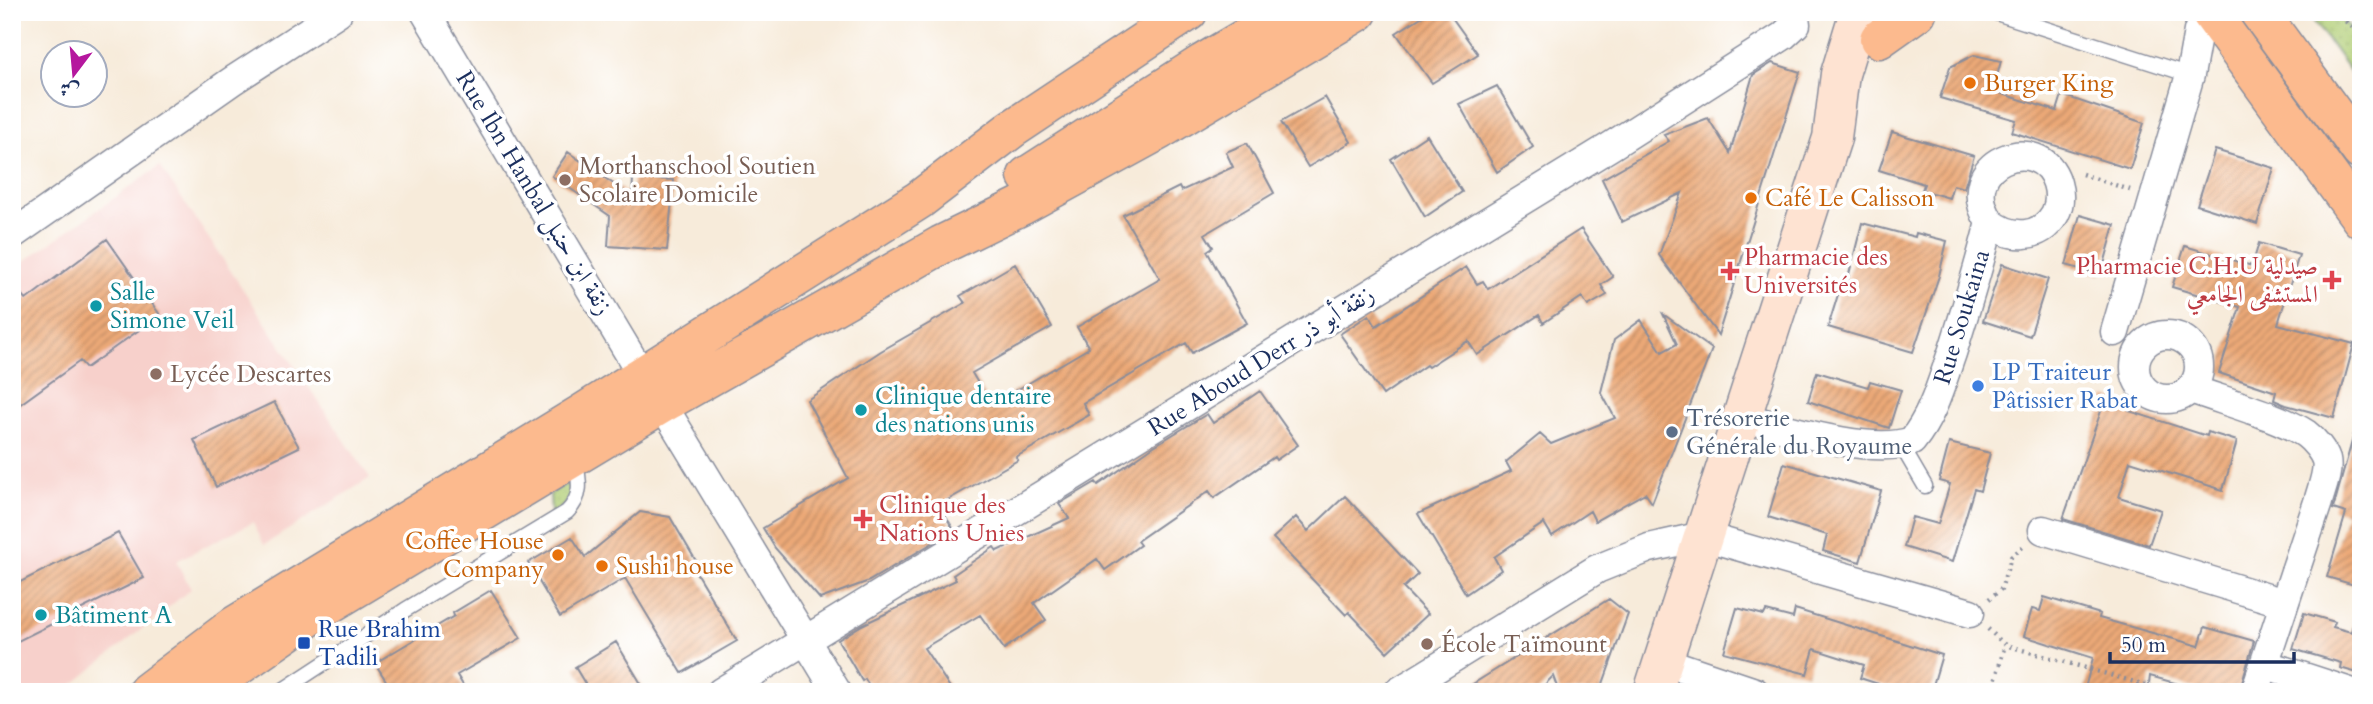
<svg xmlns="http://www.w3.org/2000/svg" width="2373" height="704" font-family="Cardo,Amiri,serif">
<defs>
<pattern id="grass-dots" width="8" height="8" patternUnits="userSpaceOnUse" patternTransform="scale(1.75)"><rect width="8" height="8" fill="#b1ce74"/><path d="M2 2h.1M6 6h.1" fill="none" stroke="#98b167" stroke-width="1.8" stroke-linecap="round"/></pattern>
<pattern id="building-hatch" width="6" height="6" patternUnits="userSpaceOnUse" patternTransform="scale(1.75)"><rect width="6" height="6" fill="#eca977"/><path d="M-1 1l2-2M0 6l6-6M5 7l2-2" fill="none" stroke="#be8a65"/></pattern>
</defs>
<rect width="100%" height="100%" fill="#fff"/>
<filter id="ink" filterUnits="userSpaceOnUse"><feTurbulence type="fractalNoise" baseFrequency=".0143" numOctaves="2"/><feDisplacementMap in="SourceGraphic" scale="14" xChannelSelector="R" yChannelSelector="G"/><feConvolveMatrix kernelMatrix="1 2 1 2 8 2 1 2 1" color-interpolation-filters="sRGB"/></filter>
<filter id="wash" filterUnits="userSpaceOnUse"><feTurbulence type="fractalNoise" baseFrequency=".00686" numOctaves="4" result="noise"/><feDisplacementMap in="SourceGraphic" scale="28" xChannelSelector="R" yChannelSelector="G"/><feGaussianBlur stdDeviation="1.57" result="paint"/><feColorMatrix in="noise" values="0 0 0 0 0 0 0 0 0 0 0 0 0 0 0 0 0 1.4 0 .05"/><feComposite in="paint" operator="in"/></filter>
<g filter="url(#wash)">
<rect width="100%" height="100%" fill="#f7ebda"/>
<path fill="#f7d0cb" d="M160 166 370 478 264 545 253 522 176 561 191 589 64 692H12V270Z"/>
<path fill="url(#grass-dots)" stroke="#667e69" stroke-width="2" d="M2307 12C2332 12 2346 19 2361 41V86Z
M566 484 573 486C569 499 565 509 551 513L550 494Z"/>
<g id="blocks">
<path fill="url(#building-hatch)" d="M1429 12H1448L1478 54 1432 83 1396 33Z
M1974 55 2001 61 1993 91 2057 111 2062 95 2144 123 2130 169 2012 132 2016 120 1940 98 1950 67Z
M1772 63 1800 72 1718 335 1659 255 1682 193 1622 222 1602 179 1669 141 1664 135 1708 118 1730 153 1753 75Z
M1497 86 1533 147 1497 172 1459 104Z
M1325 97 1351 142 1308 167 1281 122Z
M1892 132 1974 156 1964 188 1953 185 1949 198 1922 190 1924 184 1879 170Z
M1427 135 1462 192 1425 217 1391 159Z
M1247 143 1274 193 1205 234 1213 247 1207 251 1247 323 1192 353 1186 343 1083 403 1089 415 1016 457 1018 460 939 505 954 530 869 581 820 599 775 548 763 528 848 478 807 400 881 351 965 303 960 296 1015 264 1052 327 972 373 991 405 1089 348 1077 327 1160 279 1123 215 1179 187 1181 191 1233 167 1226 152Z
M2215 150 2274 168 2257 224 2197 205Z
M568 152 632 197 633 178 674 180 667 250 608 246 610 216 552 176Z
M2080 215 2115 225 2101 275 2066 265Z
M1862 223 1915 237 1916 233 1947 241 1939 276 1913 352 1828 327 1841 285 1846 286Z
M1581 229 1613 277 1601 285 1607 295 1588 306 1582 297 1543 323 1539 315 1477 355 1468 341 1428 367 1426 365 1383 395 1340 334 1369 315 1376 326 1466 267 1477 284 1483 281 1488 289Z
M107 239 160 315 86 368 80 361 12 410V283L26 300Z
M2259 243 2299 255 2278 324 2354 344 2334 418 2286 405 2274 400 2276 392 2219 373 2240 307 2172 287 2185 246 2252 266Z
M2002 264 2048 279 2030 336 1983 321Z
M1663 314 1712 349 1652 503 1645 493 1595 521 1590 511 1552 536 1544 523 1494 557 1501 570 1466 594 1418 514 1511 471 1506 462 1540 434 1551 444 1615 418 1601 392 1614 340 1641 320 1662 352 1677 344Z
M1817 372 1868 387 1870 381 1901 390 1889 428 1808 401Z
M1260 391 1298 445 1276 460 1274 457 1214 498 1209 491 1137 541 1140 545 1105 570 1097 559 1034 603 1046 620 1004 649 980 615 924 648 953 692H873L865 679 862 681 838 640 862 625 956 580 953 575 994 547 997 551 1069 518 1059 504 1096 482 1098 485 1154 446 1207 414 1213 423Z
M2106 397 2131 406 2129 411 2207 436 2208 432 2237 441 2223 490 2130 461 2119 497 2161 510 2149 545 2063 519Z
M274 402 299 447 216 487 194 440Z
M2356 427 2361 428V587L2327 577 2346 513 2333 509Z
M1949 443 1990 453 1980 491 1974 489 1952 562 1904 547 1912 517 1938 524 1950 484 1939 481Z
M1784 463 1881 491 1860 562 1823 551 1827 535 1768 517Z
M1345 496 1418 574 1403 588 1428 614 1387 652 1349 612 1346 615 1273 538 1296 517 1308 531Z
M640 512 670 517 696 561 691 564 737 641 682 673 625 578 560 617 528 563 572 537 585 557Z
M118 533 144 578 12 644V586Z
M491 590 521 638 457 675 467 692H393L375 663 454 616 453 613Z
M2044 597 2100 614 2099 618 2199 646 2205 627 2254 641 2239 692H2207L2150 676 2148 692H2084L2093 658 2024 636 2032 609 2040 611Z
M1609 599 1628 614 1600 692H1559L1553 676 1538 692H1460Z
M1737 608 1764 615 1766 611 1793 618 1795 609 1942 655 1931 692H1903L1860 678 1864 665 1814 649 1807 674 1724 652Z
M2304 613 2335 622 2333 627 2351 632 2356 615 2361 616V674L2340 668 2341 663 2293 649Z
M616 642 646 692H590L575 667Z"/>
</g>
</g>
<g filter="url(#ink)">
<use href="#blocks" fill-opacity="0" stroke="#898d9c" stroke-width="2"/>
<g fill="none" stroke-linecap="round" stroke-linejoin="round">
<g stroke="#898d9c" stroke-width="17">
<path id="lane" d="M1993 12 2190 75
M1901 445 1925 486
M280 692 405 610 567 512C584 495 579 479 575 458"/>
</g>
<g stroke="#898d9c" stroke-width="31">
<path id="street" d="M425 12 642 375
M12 235 232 81 338 12
M2115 332 2190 75 2198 31 2210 12
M2135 367a32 32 0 1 1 64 0a32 32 0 1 1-64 0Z
M2191 389C2223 401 2279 416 2306 434 2314 440 2323 451 2326 460 2329 472 2321 490 2318 502L2255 692
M662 404 837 692
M1742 417C1785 428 1871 456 1912 441 1933 415 1941 384 1952 353 1966 309 1979 267 1990 222 2010 239 2040 240 2055 214 2060 204 2060 193 2057 183 2041 129 1952 162 1990 222
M2043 530 2284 603
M1663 661 1755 692
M2264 664 2350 692
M721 692 1611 146 1783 36 1796 24
M1398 692 1597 569 1649 548 1703 536 1970 613"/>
</g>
<g stroke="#898d9c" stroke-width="41">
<path id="secondary" d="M1653 692 1832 138 1840 74 1859 12"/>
</g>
<g stroke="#898d9c" stroke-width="41">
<path id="primary" d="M2210 12 2361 219
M2259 12 2361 151
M1879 39 1917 12
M1027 176 1203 63 1289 12
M147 692 234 626 583 413 919 200 1012 129 1188 12
M201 692 318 611 662 404 941 245 1021 206 1160 130 1358 12"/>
</g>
<path stroke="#898d9c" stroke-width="4.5" stroke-dasharray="2 5" stroke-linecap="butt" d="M2335 12 2361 35
M2082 174 2130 190
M1989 599 2001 589 2011 557 2025 545
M1988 629 2005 645 2170 692
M1992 692 2005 645"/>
<use href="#lane" stroke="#fff" stroke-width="14"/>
<use href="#street" stroke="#fff" stroke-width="28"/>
<use href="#secondary" stroke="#fee3d2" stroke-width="38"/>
<use href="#primary" stroke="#fcba8e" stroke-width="38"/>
</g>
</g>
<g fill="#e8710a" stroke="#fff" stroke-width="2.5">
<circle cx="1970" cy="83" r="7"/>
<circle cx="1751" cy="198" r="7"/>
<circle cx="558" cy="555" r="7"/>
<circle cx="602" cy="566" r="7"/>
</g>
<g fill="#8d6e63" stroke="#fff" stroke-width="2.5">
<circle cx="565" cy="180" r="7"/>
<circle cx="156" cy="374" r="7"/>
<circle cx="1427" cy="644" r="7"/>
</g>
<g fill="#e0444e" stroke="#fff" stroke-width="2.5">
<path d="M1726.5 260.5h7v7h7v7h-7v7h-7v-7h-7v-7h7z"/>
<path d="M2328.5 269.5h7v7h7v7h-7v7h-7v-7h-7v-7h7z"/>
<path d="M859.5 508.5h7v7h7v7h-7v7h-7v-7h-7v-7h7z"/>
</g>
<g fill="#0f9aa8" stroke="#fff" stroke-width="2.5">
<circle cx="96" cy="306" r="7"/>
<circle cx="861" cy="410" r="7"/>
<circle cx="41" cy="615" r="7"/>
</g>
<circle fill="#3f7fe0" stroke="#fff" stroke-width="2.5" cx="1978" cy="386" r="7"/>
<circle fill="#5c6f8a" stroke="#fff" stroke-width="2.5" cx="1672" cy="432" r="7"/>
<rect fill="#1a4fb4" stroke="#fff" stroke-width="2.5" x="297" y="636" width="14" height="14" rx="3.5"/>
<g text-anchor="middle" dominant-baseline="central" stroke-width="7" stroke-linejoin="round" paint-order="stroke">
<g font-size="24" fill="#c56008" stroke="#fff" text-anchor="start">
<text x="1984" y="83">Burger King</text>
<text x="1765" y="198">Café Le Calisson</text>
<text x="544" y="541" text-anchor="end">Coffee House<tspan x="544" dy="28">Company</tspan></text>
<text x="616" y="566">Sushi house</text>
</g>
<g font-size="24" fill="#785e54" stroke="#fff" text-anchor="start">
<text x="579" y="166">Morthanschool Soutien<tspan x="579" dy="28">Scolaire Domicile</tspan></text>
<text x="170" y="374">Lycée Descartes</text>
<text x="1441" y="644">École Taïmount</text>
</g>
<g font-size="24" fill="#1b2f5e" stroke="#fff">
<text transform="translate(534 193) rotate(59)">Rue Ibn Hanbal زنقة ابن حنبل</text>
<text transform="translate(1962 317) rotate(-73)">Rue Soukaina</text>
<text transform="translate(1261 361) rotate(-32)">Rue Aboud Derr زنقة أبو ذر</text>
</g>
<g font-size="24" fill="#be3a42" stroke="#fff" text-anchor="start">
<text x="1744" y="257">Pharmacie des<tspan x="1744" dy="28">Universités</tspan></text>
<text x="2318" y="266" text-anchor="end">Pharmacie C.H.U صيدلية<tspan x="2318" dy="28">المستشفى الجامعي</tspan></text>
<text x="879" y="505">Clinique des<tspan x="879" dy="28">Nations Unies</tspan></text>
</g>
<g font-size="24" fill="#0d838f" stroke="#fff" text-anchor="start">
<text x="110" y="292">Salle<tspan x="110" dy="28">Simone Veil</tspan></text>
<text x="875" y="396">Clinique dentaire<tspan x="875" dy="28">des nations unis</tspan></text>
<text x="55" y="615">Bâtiment A</text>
</g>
<g font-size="24" fill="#366cbe" stroke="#fff" text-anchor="start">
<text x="1992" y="372">LP Traiteur<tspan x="1992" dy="28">Pâtissier Rabat</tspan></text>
</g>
<g font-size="24" fill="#4e5e75" stroke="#fff" text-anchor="start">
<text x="1686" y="418">Trésorerie<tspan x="1686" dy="28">Générale du Royaume</tspan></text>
</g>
<g font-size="24" fill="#164399" stroke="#fff" text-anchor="start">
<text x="318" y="629">Rue Brahim<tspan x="318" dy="28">Tadili</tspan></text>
</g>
</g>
<rect width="2373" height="704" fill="none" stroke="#fff" stroke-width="42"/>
<g transform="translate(74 74) rotate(196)"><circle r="33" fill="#ffffff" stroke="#a4acbf" stroke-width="2"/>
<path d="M0-5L12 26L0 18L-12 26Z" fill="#b5179e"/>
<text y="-10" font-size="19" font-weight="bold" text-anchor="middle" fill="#1b2f5e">ش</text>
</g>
<path d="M2110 652v10h184v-10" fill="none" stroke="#1b2f5e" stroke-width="3.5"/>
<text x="2121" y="652" font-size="21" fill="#1b2f5e" stroke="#ffffff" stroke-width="5" paint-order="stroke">50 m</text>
</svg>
